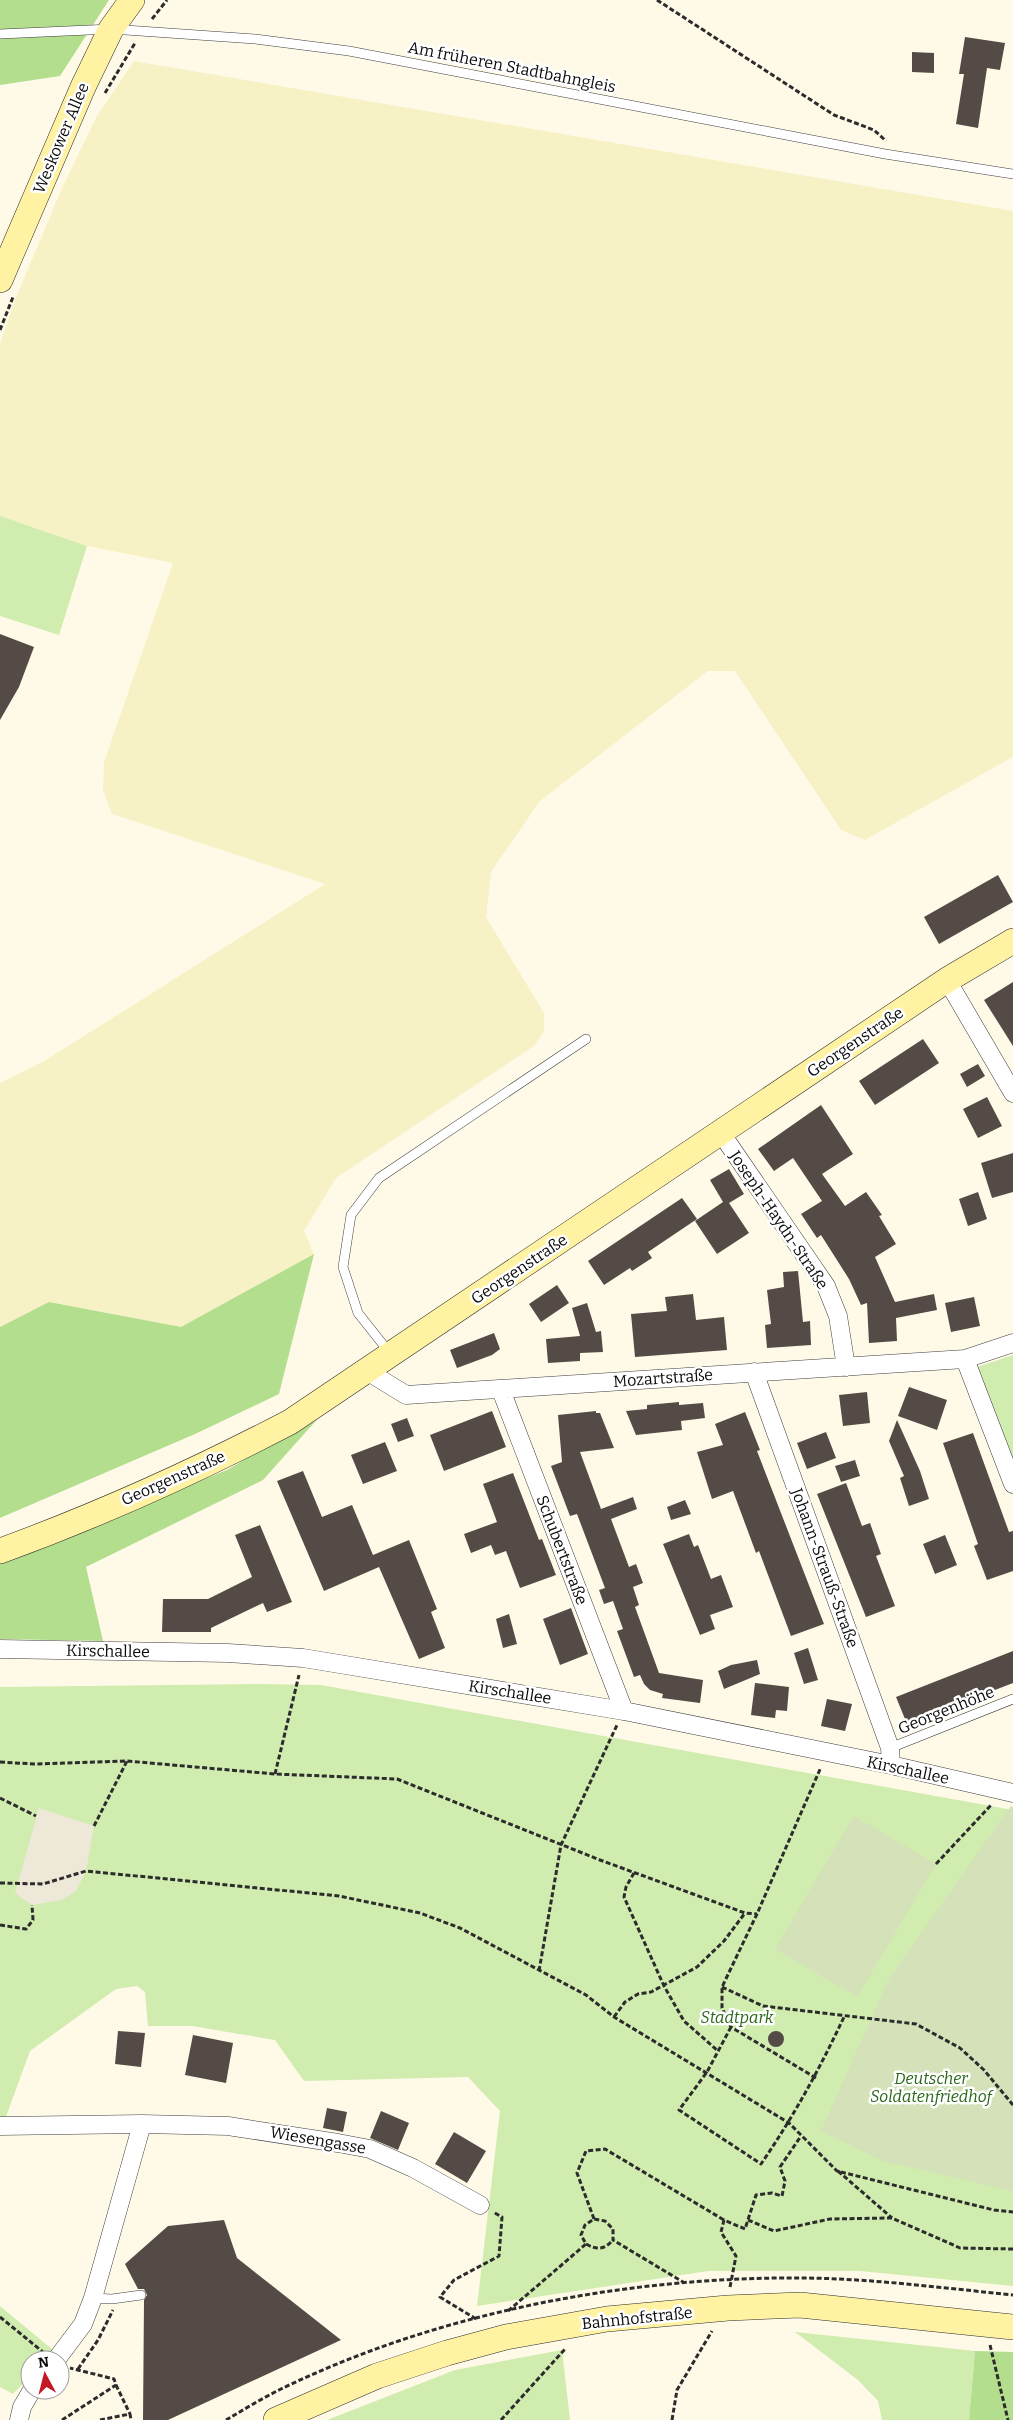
<svg xmlns="http://www.w3.org/2000/svg" width="1013" height="2420" font-family="Bitter,serif">
<rect width="100%" height="100%" fill="#fffae8"/>
<path fill="#f7f2c6" d="M134 61 1013 211V757L865 840 841 830 735 671H708L540 801 491 872 486 917 544 1013V1031L534 1046 336 1178 304 1231 314 1254 181 1327 49 1302 0 1327V1083L41 1063 325 884 112 814 103 790 104 762 173 563 87 546 0 516V344L15 300 62 188 97 116Z"/>
<path fill="#d0ecaf" d="M0 516 87 546 59 635 0 616Z
M1013 1355V1463L977 1367Z
M258 1684 321 1685 1013 1810V2286L860 2271H708L477 2306 500 2111 468 2077 304 2081 275 2040 192 2026H148L145 1992 137 1986 116 1989 30 2051 4 2122H0V1687Z
M0 2306 53 2350 44 2360H30V2376L13 2394 0 2387Z
M795 2332 975 2351 969 2420H882L878 2401 858 2380Z
M562 2350 570 2420H327L455 2370Z"/>
<path fill="#b3de8d" d="M0 0H109L60 76 0 85Z
M314 1254 279 1394 195 1434 0 1518V1327L49 1302 181 1327Z
M321 1415 263 1480 86 1567 103 1641 0 1639V1561L227 1470Z
M975 2351 1013 2352V2420H969Z"/>
<path fill="#d5e1b9" d="M1011 1806 1013 1807V2191L883 2161 821 2131 890 1977Z
M854 1816 936 1864 857 1997 775 1949Z"/>
<path fill="#eee8d8" d="M39 1808 94 1826 86 1871 76 1891 62 1900 32 1905 15 1893Z"/>
<path fill="#544b46" d="M965 37 1005 43 1000 70 987 68 978 128 956 124 964 74H959Z
M912 52 934 53V73L912 72Z
M0 634 34 647 19 687 0 720Z
M998 875 1013 902 939 944 924 917Z
M1013 982V1046L984 1000Z
M923 1039 939 1063 875 1105 859 1081Z
M978 1064 985 1076 967 1087 960 1074Z
M987 1097 1002 1126 978 1138 963 1109Z
M821 1105 853 1154 822 1174 845 1206 866 1192 882 1215 879 1216 896 1244 875 1257 895 1302 934 1294 937 1310 896 1318 897 1341 869 1343 867 1303 861 1305 849 1279 821 1235 817 1238 801 1214 822 1201 793 1158 774 1171 758 1149Z
M1013 1153V1192L992 1198 981 1163Z
M729 1169 744 1194 729 1203 749 1233 717 1254 695 1221 723 1202 710 1180Z
M978 1192 987 1219 968 1226 959 1199Z
M682 1198 697 1219 648 1252 652 1258 632 1271 630 1268 604 1285 588 1261Z
M798 1271 803 1322 810 1321 811 1345 767 1348 765 1325 771 1324 767 1290 784 1287 783 1272Z
M557 1285 569 1303 541 1322 529 1304Z
M693 1294 696 1320 724 1317 727 1350 635 1357 631 1314 667 1311 665 1297Z
M974 1297 980 1326 951 1332 945 1303Z
M587 1303 596 1332 601 1331 603 1352 580 1353V1361L548 1363 546 1339 580 1336 572 1308Z
M494 1333 500 1349 492 1355 457 1368 450 1350Z
M909 1387 947 1400 937 1430 898 1416Z
M867 1392 870 1423 843 1426 839 1395Z
M679 1402V1405L703 1403 705 1418 681 1421 682 1430 636 1435 626 1411 647 1409V1405Z
M492 1411 506 1447 444 1471 430 1435Z
M596 1411V1413H600L614 1448 580 1452 601 1509 633 1497 637 1509 611 1519 629 1567 636 1564 643 1583 633 1587 639 1605 635 1607 659 1673 703 1680 700 1703 662 1698 663 1694 650 1690 644 1684 640 1675 634 1677 617 1631 623 1629 613 1601 604 1604 599 1590 605 1588 577 1514 570 1516 551 1466 562 1462 558 1415Z
M745 1412 760 1450 757 1451 824 1624 791 1636 759 1551 756 1553 733 1491 712 1499 697 1452 723 1445 715 1424Z
M407 1418 414 1436 398 1442 391 1424Z
M897 1420 920 1471 929 1499 909 1506 900 1478 904 1476 889 1441Z
M826 1432 836 1458 807 1469 797 1443Z
M973 1433 1009 1532 1013 1531V1571L987 1580 974 1546 978 1544 943 1443Z
M385 1442 397 1471 363 1484 351 1455Z
M855 1460 860 1476 841 1482 835 1466Z
M303 1471 322 1517 352 1505 373 1555 409 1540 437 1609 431 1612 445 1648 419 1659 379 1567 324 1591 277 1481Z
M513 1473 539 1540 542 1539 556 1575 520 1588 506 1551 495 1555 491 1545 471 1553 464 1534 497 1522 483 1484Z
M846 1483 862 1526 870 1523 881 1554 876 1556 895 1606 866 1617 817 1494Z
M685 1500 691 1514 671 1520 667 1507Z
M260 1525 292 1602 267 1612 263 1603 211 1628V1632H162L163 1599H208L252 1577 235 1535Z
M689 1534 694 1547 698 1545 711 1579 721 1575 733 1607 710 1615 715 1629 700 1635 663 1544Z
M945 1535 957 1565 935 1574 923 1544Z
M571 1608 588 1654 560 1665 543 1619Z
M509 1614 517 1644 503 1648 496 1619Z
M808 1648 818 1680 804 1684 794 1653Z
M1013 1651V1683L907 1724 896 1697Z
M757 1660 760 1674 724 1689 718 1671 731 1665Z
M755 1683 789 1687 787 1711 776 1710 775 1718 751 1715Z
M827 1699 852 1704 845 1731 821 1726Z
M768 2039a8 8 0 1 1 16 0a8 8 0 1 1-16 0Z
M118 2031 145 2033 141 2067 115 2064Z
M193 2035 233 2043 226 2083 185 2075Z
M327 2108 347 2112 343 2132 323 2128Z
M381 2111 409 2123 398 2150 370 2138Z
M454 2132 486 2151 467 2183 435 2164Z
M224 2220 237 2258 341 2340 168 2420H143L144 2300 147 2295 144 2289H138L125 2264 168 2226Z"/>
<g fill="none" stroke-linecap="round" stroke-linejoin="round">
<g stroke="#3d3d3d" stroke-width="10">
<path id="lane" d="M0 34 111 29 255 39 349 51 885 154 1013 174
M389 1352 358 1313 343 1267 351 1215 379 1178 586 1039
M890 1748 1013 1699
M93 2298 112 2299 141 2295"/>
</g>
<g stroke="#3d3d3d" stroke-width="19">
<path id="street" d="M947 980 1013 1093
M721 1133 826 1286 838 1316 846 1367
M965 1359 1013 1484
M367 1371 406 1395 965 1359 1013 1343
M754 1372 890 1748 891 1765
M501 1390 624 1711
M0 1649 228 1653 303 1658 624 1711 891 1765 1013 1793
M0 2126 142 2124 228 2126 338 2143 370 2149 413 2168 480 2205
M56 2360 83 2324 93 2298 142 2124
M19 2420 22 2407 32 2390"/>
</g>
<g stroke="#2c2c2c" stroke-width="26">
<path id="secondary" d="M0 280 83 87 111 29 132 0
M0 1551C99 1515 196 1471 290 1422L947 980 1013 941
M276 2420 377 2376 447 2353 506 2337 607 2319 728 2308 800 2305 1013 2327"/>
</g>
<path stroke="#2c2c2c" stroke-width="3" stroke-dasharray="5 2.5" stroke-linecap="butt" d="M657 0 834 115 874 130 886 141
M152 19 167 0
M105 93 135 43
M0 330 13 297
M0 1762 34 1764 127 1761 275 1774 397 1779 600 1860 745 1913 757 1914
M275 1774 299 1675
M0 1798 36 1816
M94 1826 127 1761
M936 1864 992 1804
M634 1873 626 1887 624 1897 664 1986 684 2021 718 2051
M0 1883 43 1884 86 1871 339 1896 420 1913 460 1928 586 1995 614 2017 789 2123 837 2171 994 2210 1013 2212
M0 1925 26 1929 33 1920 32 1905
M539 1971 561 1845 617 1725
M722 1987 763 2006 916 2024 960 2048 984 2070 1013 2105
M614 2017 625 2002 638 1994 651 1992 697 1967 724 1941 745 1913
M731 2027 707 2072 679 2110 761 2164C794 2116 820 2068 844 2017
M816 2078 731 2027 722 2008V1987L757 1914 821 1767
M838 2171 892 2218
M594 2219 577 2173 586 2151 605 2149 724 2220
M748 2220 774 2231 830 2219 892 2218 960 2248 1013 2249
M586 2244C597 2250 604 2250 613 2240
M730 2287 736 2256 721 2232 724 2220 745 2229 756 2195 772 2193 782 2196 785 2181 780 2167 801 2136
M508 2311 586 2244 581 2235 585 2225 594 2219 605 2221 613 2229V2240L683 2282
M0 2317 43 2352
M476 2319 440 2297 454 2280 499 2256 502 2217 493 2212
M990 2345 1008 2420
M78 2369 98 2340 113 2310
M116 2385 130 2414
M62 2420 116 2385 114 2379 70 2368
M100 2420 130 2414 131 2420
M226 2420C243 2410 261 2399 279 2390 438 2312 630 2276 806 2278 875 2279 944 2288 1013 2295
M501 2420 565 2349
M672 2420 677 2390 712 2331"/>
<use href="#lane" stroke="#fff" stroke-width="9"/>
<use href="#street" stroke="#fff" stroke-width="18"/>
<use href="#secondary" stroke="#fff3a3" stroke-width="25"/>
</g>
<g text-anchor="middle" dominant-baseline="central" stroke-width="5" stroke-linejoin="round" paint-order="stroke">
<g font-size="16" fill="#0a0a0a" stroke="#fff">
<text transform="translate(512 67) rotate(11)">Am früheren Stadtbahngleis</text>
<text transform="translate(61 138) rotate(-67)">Weskower Allee</text>
<text transform="translate(855 1042) rotate(-34)">Georgenstraße</text>
<text transform="translate(779 1220) rotate(56)">Joseph-Haydn-Straße</text>
<text transform="translate(519 1269) rotate(-34)">Georgenstraße</text>
<text transform="translate(663 1378) rotate(-4)">Mozartstraße</text>
<text transform="translate(173 1478) rotate(-24)">Georgenstraße</text>
<text transform="translate(562 1550) rotate(69)">Schubertstraße</text>
<text transform="translate(825 1568) rotate(70)">Johann-Strauß-Straße</text>
<text transform="translate(108 1651) rotate(1)">Kirschallee</text>
<text transform="translate(510 1692) rotate(9)">Kirschallee</text>
<text transform="translate(946 1710) rotate(-22)">Georgenhöhe</text>
<text transform="translate(908 1770) rotate(12)">Kirschallee</text>
<text transform="translate(318 2140) rotate(10)">Wiesengasse</text>
<text transform="translate(637 2318) rotate(-6)">Bahnhofstraße</text>
</g>
<g font-size="16" font-style="italic" fill="#296617" stroke="#fff">
<text x="737" y="2017">Stadtpark</text>
<text x="931" y="2078">Deutscher<tspan x="931" dy="18">Soldatenfriedhof</tspan></text>
</g>
</g>
<g transform="translate(45 2375) rotate(353)"><circle r="24" fill="#ffffff" stroke="#9d9d9d"/>
<path d="M0-4L9 19L0 12L-9 19Z" fill="#c41925"/>
<text y="-8" font-size="14" font-weight="bold" text-anchor="middle" fill="#0a0a0a">N</text>
</g>
</svg>
